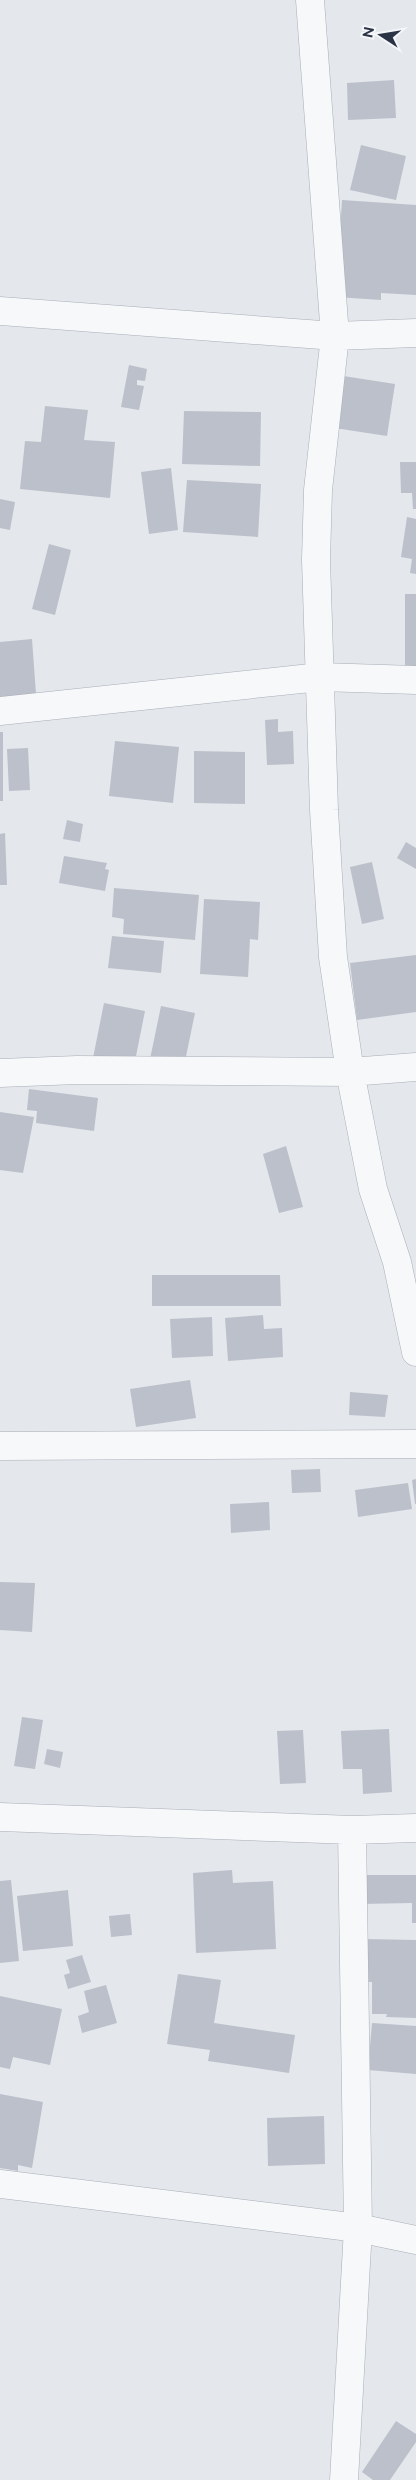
<svg xmlns="http://www.w3.org/2000/svg" width="416" height="2480" font-family="Raleway,sans-serif">
<rect width="100%" height="100%" fill="#e4e7ec"/>
<path fill="#bbc0ca" d="M394 80 396 118 348 120 347 83Z
M361 145 406 156 396 200 350 190Z
M342 200 416 205V295L381 293V300L336 297Z
M129 365 147 369 145 381 137 380V385L144 386 139 410 121 407Z
M337 375 395 384 387 436 328 427Z
M45 406 88 410 84 440 115 442 110 498 20 489 25 441 41 442Z
M184 411 261 412 260 466 182 464Z
M400 462H416V509H413L412 493H401Z
M171 468 178 530 149 534 141 472Z
M187 480 261 484 258 537 183 532Z
M0 499 15 502 10 530 0 528Z
M407 517 416 519V574L410 573 412 559 401 557Z
M49 544 71 550 55 615 32 609Z
M405 594H416V673H405Z
M32 639 36 694 0 697V642Z
M278 719V732L293 731 294 764 267 765 265 720Z
M0 732H3V801H0Z
M115 741 179 747 173 803 109 796Z
M28 748 30 790 9 791 7 749Z
M194 751 245 752V804L194 803Z
M67 820 83 824 80 842 63 839Z
M5 833 7 885H0V834Z
M406 842 416 848V869L397 858Z
M64 856 107 863 105 869 109 870 105 891 59 883Z
M372 862 384 919 362 924 350 867Z
M114 888 199 895 195 940 123 934 124 919 112 917Z
M204 899 260 902 258 940 250 939 248 977 200 974Z
M112 936 164 941 161 973 108 968Z
M416 955V1012L357 1020 350 963Z
M104 1003 145 1011 134 1066 93 1058Z
M161 1006 195 1013 183 1071 149 1064Z
M29 1089 98 1098 94 1131 36 1123 37 1111 27 1110Z
M0 1112 34 1117 23 1173 0 1170Z
M286 1146 303 1207 279 1213 263 1154Z
M152 1275H280L281 1306H152Z
M263 1315 264 1329 282 1328 283 1357 228 1361 225 1318Z
M212 1317 213 1356 172 1358 170 1319Z
M190 1380 196 1418 136 1427 130 1389Z
M350 1392 388 1395 385 1417 349 1415Z
M320 1469 321 1492 292 1493 291 1470Z
M416 1479V1504H415L412 1480Z
M408 1483 412 1509 358 1517 355 1490Z
M269 1502 270 1530 231 1533 230 1504Z
M0 1582 35 1583 32 1632 0 1630Z
M22 1717 43 1720 35 1769 14 1766Z
M389 1729 392 1792 363 1794 362 1769H343L341 1731Z
M303 1730 306 1783 280 1784 277 1731Z
M47 1749 63 1752 60 1768 44 1764Z
M232 1870 233 1883 273 1881 276 1949 196 1953 193 1873Z
M360 1875H416V1923H412V1903L360 1904Z
M11 1880 19 1961 0 1963V1881Z
M68 1890 73 1946 23 1951 17 1896Z
M130 1914 132 1935 111 1937 109 1916Z
M364 1939 416 1940V2018L386 2017 387 2014H372V1982H363Z
M82 1955 91 1982 68 1989 64 1975 70 1973 66 1960Z
M178 1974 221 1980 214 2023 295 2035 289 2073 208 2061 210 2050 167 2044Z
M106 1985 117 2023 82 2033 78 2016 89 2012 84 1991Z
M0 1996 62 2009 50 2065 13 2057 10 2069 0 2067Z
M372 2023 416 2026V2074L368 2070Z
M0 2094 43 2102 32 2168 18 2165V2171L0 2168Z
M324 2116 325 2164 268 2166 267 2118Z
M396 2421 416 2434V2442L390 2480H373L362 2472Z"/>
<g fill="none" stroke-linecap="round" stroke-linejoin="round">
<g stroke="#a9aeb7" stroke-width="29">
<path id="minor" d="M310 0 335 336 318 490 316 560 324 810 333 957 350 1072 373 1189 397 1262 416 1352
M0 311 335 336 416 333
M0 711 320 677 416 680
M0 1073 77 1070 350 1072 416 1067
M0 1446 416 1444
M0 1817 352 1830 416 1828
M0 2184 358 2228 416 2240
M344 2480 358 2228 352 1830"/>
</g>
<use href="#minor" stroke="#f7f8fa" stroke-width="28"/>
</g>
<g transform="translate(381 35) rotate(282)" stroke="#f4f6f9" stroke-width="4" paint-order="stroke">
<path d="M0-4L9 19L0 12L-9 19Z" fill="#2b3445"/>
<text y="-8" font-size="14" font-weight="bold" text-anchor="middle" fill="#2b3445">N</text>
</g>
</svg>
